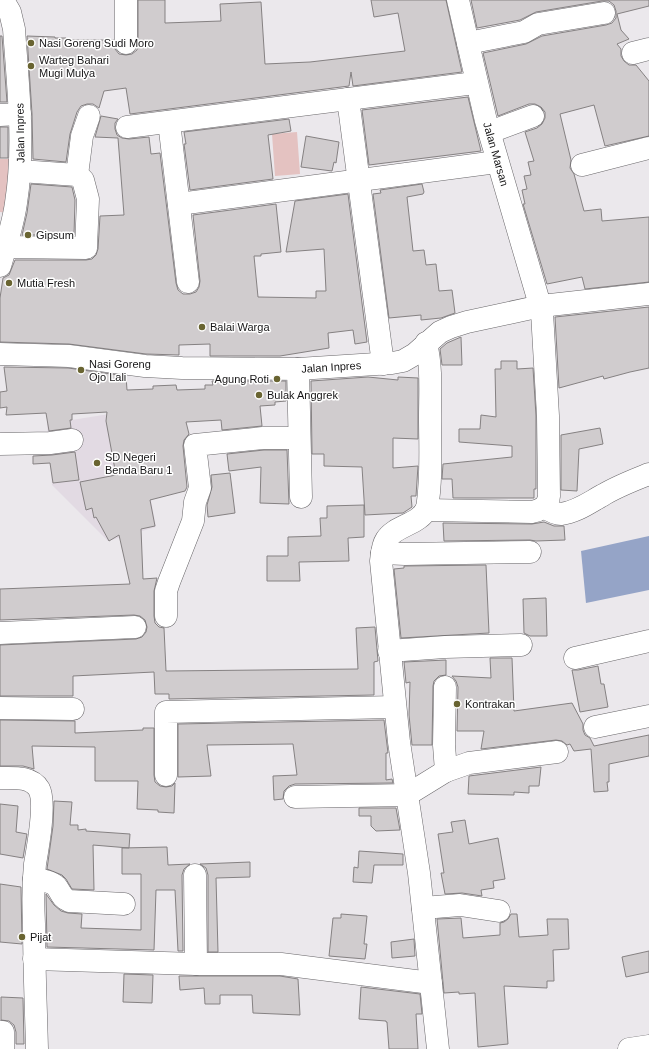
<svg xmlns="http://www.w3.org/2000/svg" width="649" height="1049" font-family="Helvetica,sans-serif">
<rect width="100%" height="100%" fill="#ebe8ec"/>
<path fill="#e2dae3" d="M134 410 156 527 108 541 52 485 47 424Z"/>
<path fill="#e4c2c1" d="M297 132 300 174 275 176 272 134Z
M0 159H10L9 213 0 212Z"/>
<path fill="#95a4c7" d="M649 536V590L586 603 581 551Z"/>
<path fill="#d0ccce" stroke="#858182" d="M138 0H165V23L221 21 220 4 261 2 265 64 310 62 405 51 398 13 374 17 371 0H446L462 72 353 86 351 72 349 86 130 114 126 88 104 91 99 108 93 104H87L81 106 77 112 70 134 66 162 33 159 32 114 27 36 55 37V38H66V40H114L115 49 119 54 126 55 132 54 137 50 138 43Z
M471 0H649V6L617 14 621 30 629 39 617 44 621 49V56L624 61 629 65H636L649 81V136L605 146 594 105 560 114 571 160 570 168 574 174 584 211 601 209 602 221 649 217V282L585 289 582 277 547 284 523 204H525L522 190 527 189 524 176 531 175 528 162 534 161 525 132 537 128 542 124 545 118V112L541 107 535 104H529L498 116 483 53 526 44 542 36 606 25 612 23 616 18V11L614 5 609 1H602L536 12 520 20 477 28Z
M0 36H2L7 102H0Z
M468 97 481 151 369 165 362 110Z
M101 116 118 119 115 123V129L117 135 122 138 129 139 149 137 151 154 160 153 176 283 178 290 183 294H190L196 292 199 287 200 281 193 215 276 204 281 252 261 254V256H254L258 297 316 298V291H326L324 249 286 252 295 201 348 194 367 342 355 344 353 330 328 333 329 348 280 356H210V344L179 345V355L146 354 69 344 0 342V298L3 278 9 275 15 260H86L92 259 96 255 98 249 100 216 124 215 118 138 95 137Z
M289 119 291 131 268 135 273 179 190 190 184 144H186L184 132Z
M0 127H8V158H0Z
M306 136 339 142 336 163 334 162 332 171 301 167Z
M31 184 72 187 75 200 74 235H22L27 213Z
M422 184 424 192 423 194 407 197 413 251 424 250 426 265 436 264 439 291 452 290 455 313 441 318 421 320V315L389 318 373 194 381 193 380 190Z
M649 307V368L630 372 604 379 603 376 559 388 555 317Z
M461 337 462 365H442L440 349 447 343Z
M501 361H517V369L533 368 536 416V489H534V498H453L452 479H442L443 464 512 457V446L459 442V429H480L481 415 496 417 495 369H501Z
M4 367 68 368 126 376 127 390 153 389V386L176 385 177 390 205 389V385H213L212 381H286V401L275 402V405L260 406 262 426 222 430 221 420 186 422 189 434 184 440 183 446 187 487 185 491 150 500 155 526 141 529 143 579 157 578 154 591V616L155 623 159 627 164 628 166 671 358 669 356 628 375 627 378 661 374 662V695L169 699V694H155L154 672 73 676V696H0V645L136 639 142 637 146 632 147 627 145 620 140 616 134 615 0 620V589L130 584 119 535 109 541 96 517 94 518 92 508 86 510 80 482 116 475 106 421 107 412 72 414V420H70L71 428 49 431 46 413 6 415 7 407 0 408V392L7 391Z
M368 377 398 380V377L418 378V439L393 438V468L418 466 416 496H411L412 507 403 513 365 515 362 467 324 466V454H312L311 381Z
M600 428 603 444 579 449 577 491 561 490V435Z
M264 450H287L289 504 260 503 261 467 229 471 227 454Z
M75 452 79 480 53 483 50 463 33 464V456L52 455Z
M230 473 235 513 208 517 207 505 212 487 211 475Z
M364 505V537L348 538 349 561 299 562 300 581H267V556H288V537L321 536 320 518H327V506Z
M544 522 554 526H564L565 540 536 541 530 540 444 541 443 523 532 524Z
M486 565 489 633 401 638 394 569 404 568V566Z
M546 598 547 636H530L524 633 523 599Z
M490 658H512L514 711 572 703 583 724V730L585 735 590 738 594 746 649 735V756L609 764V782H607L608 791 594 792 591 749 574 751 570 744 567 745 562 741 556 740 481 749 484 731H457L458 687 456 681 452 676 491 678Z
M446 660V675L439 676 434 681 433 686 432 745H412L409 715 410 682 406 683 404 662Z
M598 666 601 684H604L608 707 580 712 572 670H578Z
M0 720 75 721V733L143 730V728H154V775L155 782 160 786 166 787 172 786 175 783 174 813 158 812V810L137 809 138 781H95V747L32 746 34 769 23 766H0Z
M384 720 388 753H386V780L392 779 393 783 295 784 289 786 284 791 283 799 274 800 273 776 297 775 293 744 207 745 211 776 178 777V724Z
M541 767 539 786H529V793L514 792V795L468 794 469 776Z
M54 801 72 802 70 825H78V830L86 829V831L130 834 129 848 93 845 94 890 72 889 66 879 62 875 47 869 53 826Z
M0 804 18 806 16 832 27 834 23 858 0 854Z
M359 808H396L400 830 376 831 371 826V816H359Z
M465 820 469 844 498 838 505 879 493 881 494 888 481 890 482 896 462 893 445 894 441 873H444L438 834 453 832 451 822Z
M167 847 168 865 190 864 184 869 182 875 183 951H178L175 890H156L154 950 47 947 46 894 54 905 61 911 68 913 82 914 81 928 141 930V874H122V848Z
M359 851 403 854V865H374L372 883 353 882 354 867 358 868Z
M250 862V877L216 878 218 952H208V875L206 868 200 864Z
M0 884 21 887 22 944 0 942Z
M341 914 367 916 364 944H367L365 959 329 956 333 918H341Z
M511 914H517L519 937 548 935 547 919H568L569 949 553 950 554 981H547V988L504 986 508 1044 478 1047 475 993 459 994V992L444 993 437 919 461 918 463 938 500 935V923L504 922 508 919Z
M414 939 415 956 392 958 391 942Z
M649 951V972L626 977 622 957Z
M124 974 153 975 152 1003 123 1002Z
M179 976H280L298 979 300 1015 253 1013 252 995H220V1004H205L204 988 180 990Z
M361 987 420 994 422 1014H416L418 1049H389L387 1022H386V1021L359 1019Z
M1 997 23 998 24 1044H16V1032L14 1025 9 1021 1 1020Z"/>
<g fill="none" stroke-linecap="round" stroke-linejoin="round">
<g stroke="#686669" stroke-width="23">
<g id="minor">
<path d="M126 0V43"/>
<path d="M468 43 524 32 538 24 604 13"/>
<path d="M633 53 649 49"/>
<path d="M348 99 383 364"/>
<path d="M0 115 20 114"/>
<path d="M169 122 188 282"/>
<path d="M127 127 467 84"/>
<path d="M490 132 533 116"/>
<path d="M582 165 649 148"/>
<path d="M77 175 82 136 89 116"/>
<path d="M179 204 489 163"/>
<path d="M5 247 86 248 88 199 83 180 77 175 20 171"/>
<path d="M0 266C6 245 13 225 16 203 25 145 18 87 14 29L10 12 3 0"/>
<path d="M426 343C432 368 430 393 430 418 430 447 432 479 427 508 420 525 395 525 386 540 382 546 382 554 381 561L399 742 419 873 438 1049"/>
<path id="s1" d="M0 354 69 356 145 366 182 368 298 369 392 363 403 361 415 354 440 332 451 327 467 322 541 306 649 294"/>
<path d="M298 369 301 497"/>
<path d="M0 444 50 443 72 440"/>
<path d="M544 507C550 511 555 514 561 514 577 512 590 502 603 495 618 486 634 480 649 474"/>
<path d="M426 510 532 512C542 510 548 506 549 496L548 416 542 312 486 121 458 0"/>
<path d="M382 553 405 554 530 552"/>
<path d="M166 616V591L169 582 193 521 195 502 200 488 195 445 263 438H299"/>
<path d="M0 633 135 627"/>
<path d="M389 651 445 647 521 645"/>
<path d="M575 658 649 641"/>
<path d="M445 687 444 745 446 771"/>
<path d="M0 708 73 709"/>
<path d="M595 727 649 716"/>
<path d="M166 775V712L395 707"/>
<path d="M0 778C13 778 31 776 39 789 46 802 38 847 35 864 33 884 33 904 34 924 34 966 36 1008 37 1049"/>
<path d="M295 797 407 795 446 771 469 763 557 752"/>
<path d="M195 875 196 964"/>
<path d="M34 879C41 880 51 881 56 886 61 892 61 898 69 901L124 904"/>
<path d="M423 908 460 905 499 911"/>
<path d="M34 959 196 964H281L431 983"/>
<path d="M0 1032H3V1049"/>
<path d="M629 1049 649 1046"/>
</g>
</g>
<use href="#minor" stroke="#fff" stroke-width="22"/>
</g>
<g fill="#696431" stroke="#fff" stroke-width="1.5">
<circle cx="31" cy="43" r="4"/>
<circle cx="31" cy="66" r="4"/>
<circle cx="28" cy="235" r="4"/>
<circle cx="9" cy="283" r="4"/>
<circle cx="202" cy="327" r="4"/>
<circle cx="81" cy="370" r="4"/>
<circle cx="277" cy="379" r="4"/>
<circle cx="259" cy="395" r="4"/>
<circle cx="97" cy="463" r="4"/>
<circle cx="457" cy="704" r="4"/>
<circle cx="22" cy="937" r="4"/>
</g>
<g text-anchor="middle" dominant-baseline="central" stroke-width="3" stroke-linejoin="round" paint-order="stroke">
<g font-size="11" fill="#161516" stroke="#fff" text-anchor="start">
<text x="39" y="43">Nasi Goreng Sudi Moro</text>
<text x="39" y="60">Warteg Bahari<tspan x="39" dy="13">Mugi Mulya</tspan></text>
<text x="36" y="235">Gipsum</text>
<text x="17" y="283">Mutia Fresh</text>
<text x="210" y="327">Balai Warga</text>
<text x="89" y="364">Nasi Goreng<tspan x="89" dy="13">Ojo Lali</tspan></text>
<text x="269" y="379" text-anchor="end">Agung Roti</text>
<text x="267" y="395">Bulak Anggrek</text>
<text x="105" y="457">SD Negeri<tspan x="105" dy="13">Benda Baru 1</tspan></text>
<text x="465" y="704">Kontrakan</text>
<text x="30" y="937">Pijat</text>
</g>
<g font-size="11" fill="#161516" stroke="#fff">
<text transform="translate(20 133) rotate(-91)">Jalan Inpres</text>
<text transform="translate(496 154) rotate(74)">Jalan Marsan</text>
<text stroke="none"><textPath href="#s1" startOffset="332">Jalan Inpres</textPath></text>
</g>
</g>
</svg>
